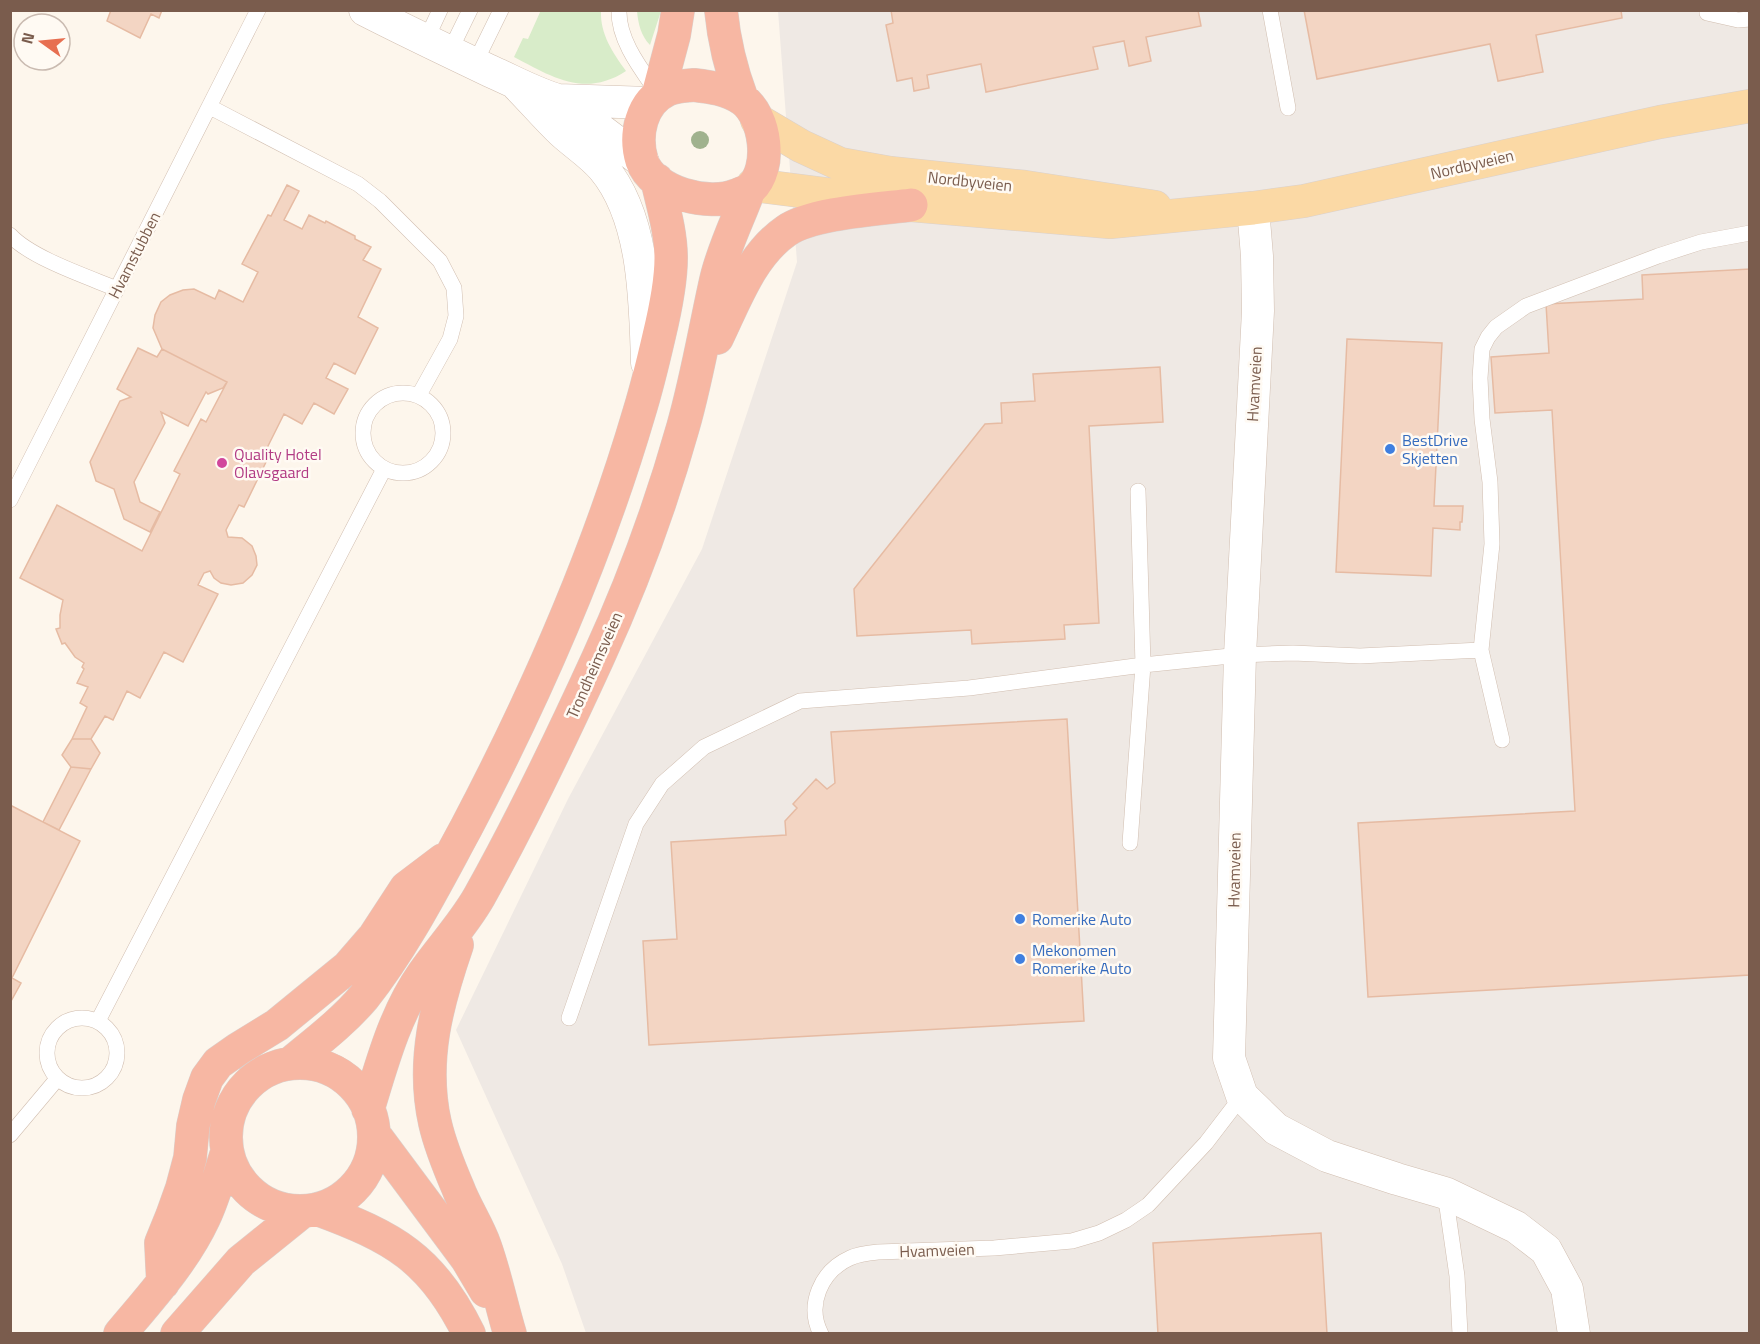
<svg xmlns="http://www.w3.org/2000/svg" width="1760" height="1344" font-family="'Titillium Web',sans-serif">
<rect width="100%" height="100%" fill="#fdf6ec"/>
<path fill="#efe9e4" d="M778 11H1749V1333H586L562 1264 456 1030 568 799 702 549 797 262Z"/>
<path fill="#d8ecc9" d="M541 10 601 11C600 34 613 53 626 71 585 98 552 77 514 57L523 38 528 39Z
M637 11H661L650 45C641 36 638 23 637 11Z"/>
<path fill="#f3d5c3" stroke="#e6bba3" stroke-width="1.5" d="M111 10H162L159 18 151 14 140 38 107 21Z
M891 10H1198L1201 26 1146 37 1151 61 1129 66 1124 41 1093 47 1098 69 986 92 981 64 927 75 929 88 914 91 912 78 897 81 886 25 893 23Z
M1304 10H1621L1622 18 1536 35 1543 72 1498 81 1490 44 1317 79Z
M287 185 299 191 284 220 302 229 309 215 325 223 326 221 355 236V239L371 247 363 260 381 269 358 317 378 328 355 374 334 363 326 378 348 389 334 414 314 403 302 424 284 414 265 452 270 454 244 507 239 505 226 530 228 537 242 538 252 546 256 556 257 565 252 575 243 583 231 585 221 583 214 578 210 571 204 573 198 585 218 594 183 662 164 652 140 698 127 691 113 720 105 716 91 739H72L87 707 80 703 88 687 77 683 84 669 82 667 84 663 75 657 65 643 62 644 56 629 60 628V615L63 600 20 578 57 505 142 551 180 474 174 471 201 419 206 422 227 382 162 349 153 328 155 315 161 302 170 295 183 290 194 289 215 299 219 290 243 302 258 272 242 264 268 215 271 216Z
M1750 269V975L1368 997 1358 823 1575 811 1552 410 1495 413 1491 357 1549 353 1546 304 1643 299 1642 275Z
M1347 339 1442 343 1434 506H1463L1462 522H1460V530L1433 528 1431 576 1336 572Z
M138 348 157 357 162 349 227 382 223 388 208 394 206 392 188 426 161 412 165 423 134 482 140 502 160 512 150 532 124 519 114 489 96 481 90 462 120 401 131 397 117 389Z
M1160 367 1163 422 1089 426 1099 623 1064 625 1065 639 972 644 971 630 857 636 854 589 985 424 1002 423 1001 403 1035 401 1033 374Z
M1067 719 1084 1021 649 1045 643 941 677 939 671 842 786 835 785 821 797 808 793 804 816 779 827 789 835 783 831 732Z
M72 739H91L100 753 91 769 71 767 62 755Z
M71 767 91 769 59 830 43 822Z
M10 805 80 841 12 978 21 983 10 1003Z
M1321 1233 1327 1334H1158L1153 1243Z"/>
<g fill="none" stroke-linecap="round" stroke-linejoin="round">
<g stroke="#d1beb0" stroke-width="16">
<path id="lane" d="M619 10C618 40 641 69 657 92
M1270 10 1288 108
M1707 13 1738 20 1750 19
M426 40 440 10
M450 51 470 10
M475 63 501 10
M210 107 358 184 380 201 440 261 454 288 456 316 450 339 419 395
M10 235C31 258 88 277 117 289
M363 433a40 40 0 1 1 80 0a40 40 0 1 1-80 0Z
M10 500 258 10
M1481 650 1502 740
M1130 843 1143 665 1138 491
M47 1053a35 35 0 1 1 70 0a35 35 0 1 1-70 0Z
M569 1018 636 824 662 784 704 747 800 701 969 688 1143 665 1240 655 1293 653 1360 656 1481 650 1492 544 1490 482 1482 419 1480 378 1482 349 1488 337 1496 327 1526 306 1658 256 1701 242 1750 233
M98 1021 384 469
M10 1135 57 1079
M1445 1193 1457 1276 1460 1334
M821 1334C806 1305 821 1271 850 1258 858 1254 868 1253 878 1252L994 1248 1072 1241 1099 1233 1126 1220 1148 1205 1206 1143 1242 1096"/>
</g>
<g stroke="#d1beb0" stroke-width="33">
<path id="street" d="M365 10C406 31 448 51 490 71 513 81 534 93 558 100L650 103
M517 85C532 100 546 117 562 132 575 144 591 154 603 168 645 218 645 302 647 363
M558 100 602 131 643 162
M1253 208 1257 256 1258 311 1240 655 1229 1058 1242 1096 1276 1129 1327 1156 1397 1179 1445 1193 1516 1227 1546 1250 1567 1289 1574 1334"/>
</g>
<g stroke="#dad1cd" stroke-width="34">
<path id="primary" d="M757 120 801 146 840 164 890 173 1025 187 1155 207
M753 185 911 205 1110 222 1253 208 1304 201 1660 122 1750 106"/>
</g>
<g stroke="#dad1cd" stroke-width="34">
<path id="highway" d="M721 10C724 41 731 70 742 99
M694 85C711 87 727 89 742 99 766 116 773 169 750 189 746 192 741 193 737 195 709 207 653 193 642 161 634 135 641 102 667 90 675 86 685 86 694 85Z
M658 95 674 35 678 10
M717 338C735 301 751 255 786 231 811 213 879 209 911 205
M457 945C437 1003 421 1061 435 1123 440 1145 449 1167 458 1188 465 1207 478 1226 485 1246 495 1274 501 1304 510 1334
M226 1137a74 74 0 1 1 148 0a74 74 0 1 1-148 0Z
M291 1063C315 1043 343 1022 364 997 405 945 435 885 466 828 536 695 597 556 639 413 647 387 653 362 659 336 665 311 671 284 671 258 671 232 663 206 657 180
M368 1109C382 1063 395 1014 423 974 441 948 463 925 479 897 522 820 561 739 598 658 632 584 661 505 683 427 697 378 705 329 716 280 723 249 738 220 749 190
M374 1134 467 1259 486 1291
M317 1209C393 1237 432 1258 469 1334
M163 1283 161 1243 172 1216 182 1188 190 1158 193 1126 199 1100 207 1078 218 1063 238 1049 277 1025 348 967 374 937 406 888 443 860
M120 1334C151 1297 184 1261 204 1218 214 1197 220 1174 227 1152
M177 1334 241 1261 303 1211"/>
</g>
<use href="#lane" stroke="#fff" stroke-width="15"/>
<use href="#street" stroke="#fff" stroke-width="32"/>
<use href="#primary" stroke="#fbd9a5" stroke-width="33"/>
<use href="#highway" stroke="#f7b7a3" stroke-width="33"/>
</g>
<circle fill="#a0b28e" cx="700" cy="140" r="9"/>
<g fill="#3f7fe0" stroke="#fffaf3" stroke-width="2">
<circle cx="1390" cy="449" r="6"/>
<circle cx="1020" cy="919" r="6"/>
<circle cx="1020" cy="959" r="6"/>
</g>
<circle fill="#d1479c" stroke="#fffaf3" stroke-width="2" cx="222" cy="463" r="6"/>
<g text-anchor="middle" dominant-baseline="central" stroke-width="5" stroke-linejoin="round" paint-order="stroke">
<g font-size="16" fill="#7a5c4d" stroke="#fffaf3">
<text transform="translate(1472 164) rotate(-13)">Nordbyveien</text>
<text transform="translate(970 181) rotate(6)">Nordbyveien</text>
<text transform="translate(134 255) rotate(-63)">Hvamstubben</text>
<text transform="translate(1254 384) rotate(-87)">Hvamveien</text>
<text transform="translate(594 665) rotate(-66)">Trondheimsveien</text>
<text transform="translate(1234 870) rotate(-89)">Hvamveien</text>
<text transform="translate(937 1250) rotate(-2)">Hvamveien</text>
</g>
<g font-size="16" fill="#366cbe" stroke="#fffaf3" text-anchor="start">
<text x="1402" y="440">BestDrive<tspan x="1402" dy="18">Skjetten</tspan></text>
<text x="1032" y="919">Romerike Auto</text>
<text x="1032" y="950">Mekonomen<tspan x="1032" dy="18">Romerike Auto</tspan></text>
</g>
<g font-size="16" fill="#b23c85" stroke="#fffaf3" text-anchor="start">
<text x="234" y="454">Quality Hotel<tspan x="234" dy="18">Olavsgaard</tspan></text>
</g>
</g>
<rect width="1760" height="1344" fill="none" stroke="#7a5c4d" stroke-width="24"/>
<g transform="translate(42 42) rotate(285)"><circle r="28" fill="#fffaf3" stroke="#cabbb1" stroke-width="1.5"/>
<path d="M0-4.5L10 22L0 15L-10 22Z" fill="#e76f51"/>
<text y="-9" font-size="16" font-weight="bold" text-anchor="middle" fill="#7a5c4d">N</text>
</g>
</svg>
